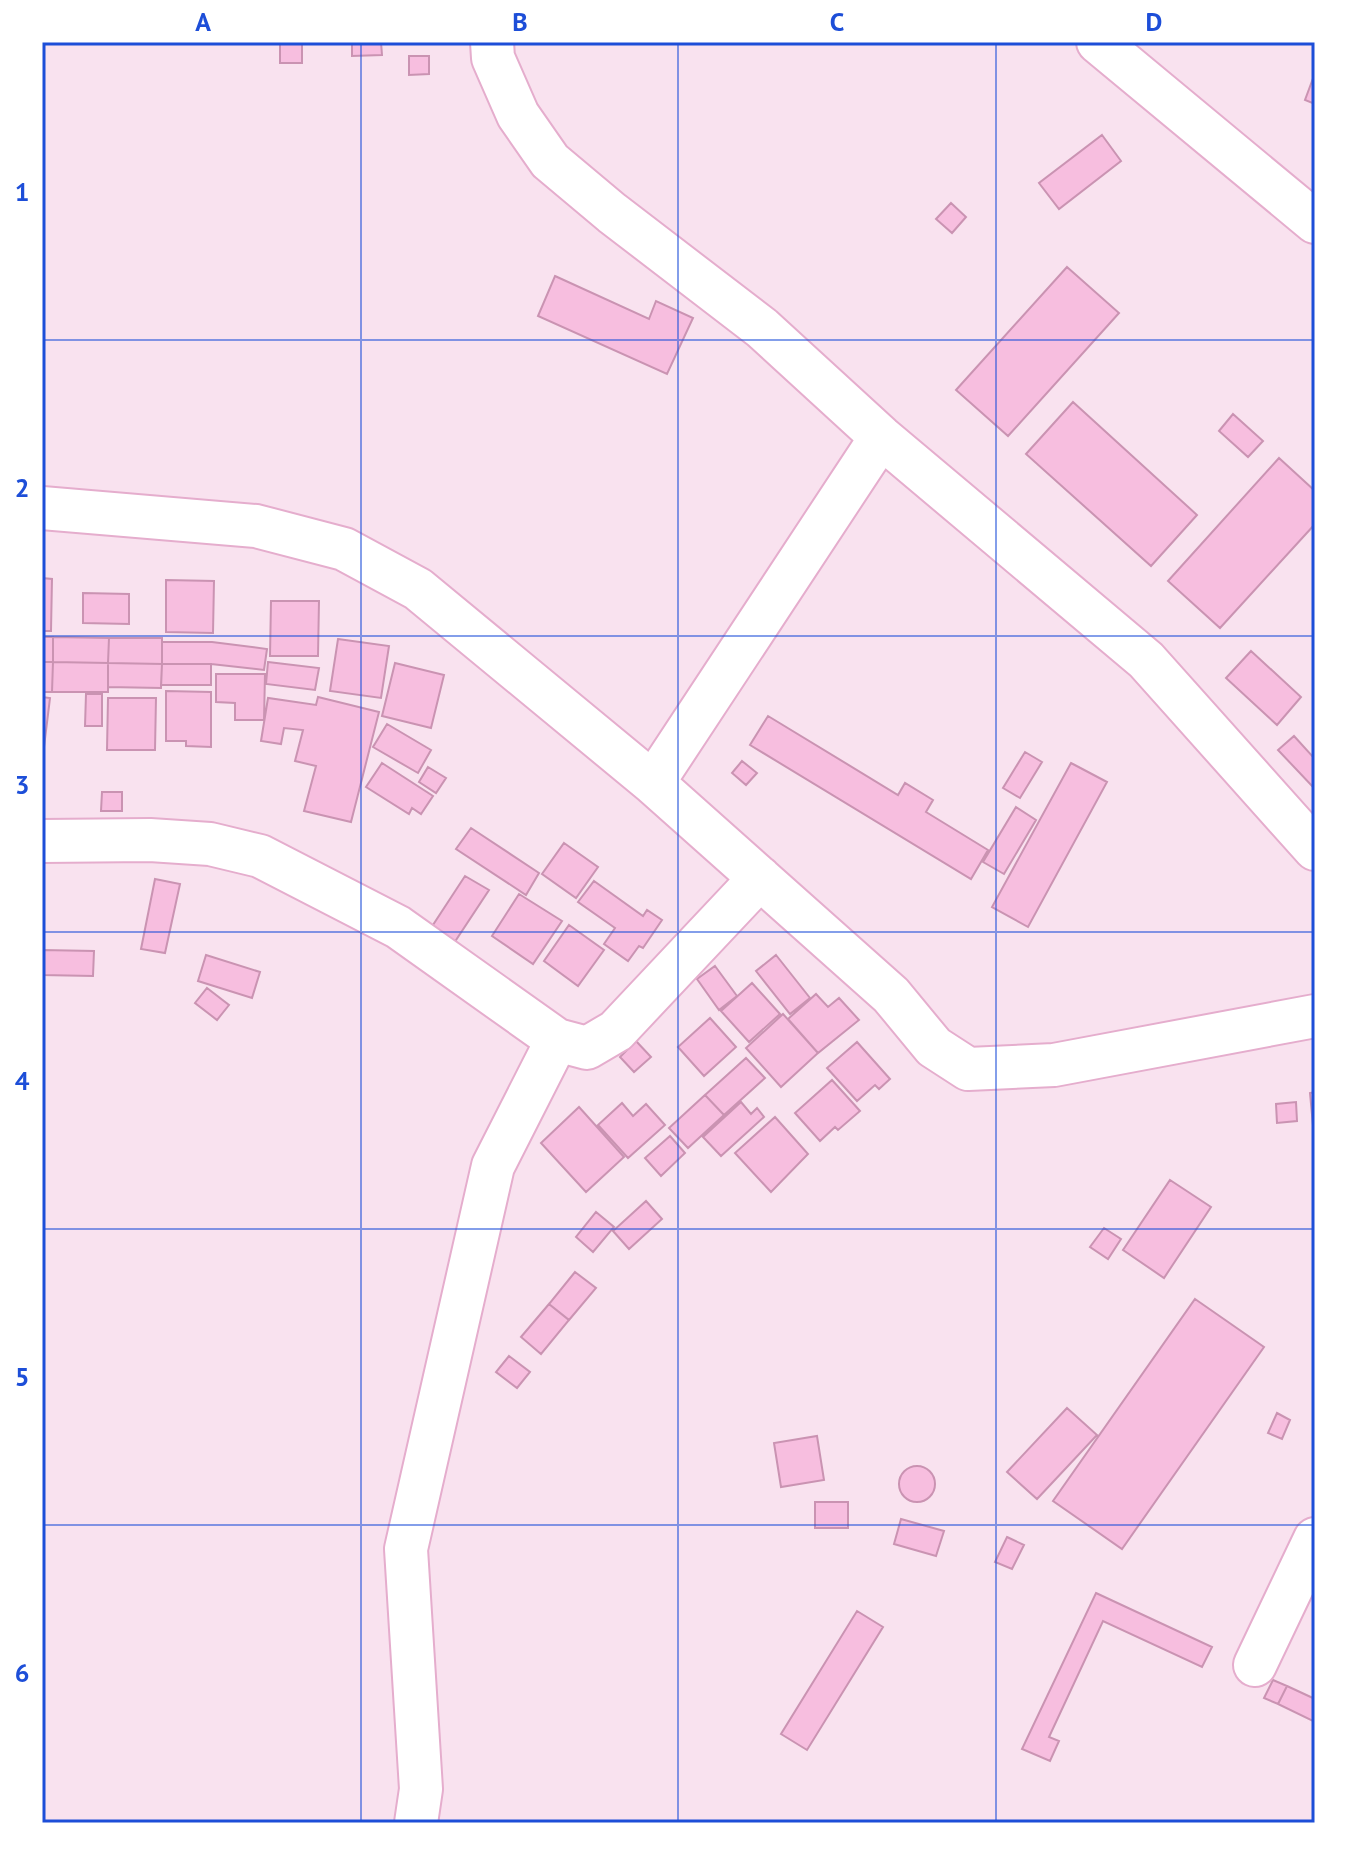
<svg xmlns="http://www.w3.org/2000/svg" width="1357" height="1865" font-family="'PT Sans',sans-serif">
<rect width="100%" height="100%" fill="#f9e2ef"/>
<path fill="#f7bedf" stroke="#ca93b2" stroke-width="2" d="M280 42H302V63H280Z
M352 42H381L382 55 352 56Z
M409 56H429V74L409 75Z
M1315 73V104L1305 100Z
M1102 135 1121 161 1059 209 1039 183Z
M951 203 966 217 952 233 936 219Z
M1067 267 1119 313 1008 436 956 390Z
M555 276 649 319 656 301 693 318 667 374 538 316Z
M1073 402 1197 515 1151 566 1026 454Z
M1233 414 1263 441 1248 457 1219 431Z
M1279 458 1315 491V524L1220 628 1168 581Z
M42 578 52 579 51 631H42Z
M166 580 214 581 213 633 166 632Z
M83 593 129 594V624L83 623Z
M271 601H319L318 656H270Z
M42 637H53V662H42Z
M53 637 109 638 108 663 53 662Z
M109 638H162V664L108 663Z
M338 639 389 646 381 698 330 691Z
M162 642H212L267 649 264 670 211 664H162Z
M1251 651 1301 697 1277 725 1226 678Z
M42 662H53L52 692H42Z
M53 662 108 663V692H52Z
M268 662 319 668 315 690 266 684Z
M108 663 162 664 161 688 108 687Z
M395 663 444 675 431 728 382 716Z
M162 664H211V685H161Z
M216 674H265L264 720H235V703L216 702Z
M166 691 211 692V747L186 746V741H166Z
M86 694H102V726H85Z
M42 697 50 698 44 747H42Z
M318 697 379 712 351 822 304 811 316 766 295 761 303 730 284 728 281 744 261 741 268 698 316 705Z
M108 698H156L155 750H107Z
M768 716 898 795 905 783 933 800 926 812 988 850 971 879 750 745Z
M387 724 431 750 418 773 373 747Z
M1294 736 1315 759 1314 788 1278 750Z
M1025 752 1042 762 1020 798 1003 788Z
M742 761 757 773 746 785 732 773Z
M382 763 433 796 421 814 412 808 409 814 366 787Z
M1071 763 1107 782 1028 927 992 907Z
M428 767 446 778 436 793 419 782Z
M102 792H122V811H101Z
M1016 807 1036 820 1004 874 983 862Z
M471 828 539 873 526 895 456 849Z
M564 843 598 867 576 898 542 874Z
M465 876 489 890 454 943 431 928Z
M155 879 180 884 165 953 141 949Z
M594 881 643 916 647 910 662 920 643 948 639 946 628 961 604 944 615 928 578 902Z
M519 894 562 921 533 964 492 936Z
M569 925 604 950 578 986 544 961Z
M42 950 94 951 93 976 42 975Z
M206 955 260 972 252 998 198 981Z
M776 955 810 998 790 1014 756 971Z
M715 966 737 996 719 1010 697 979Z
M752 983 780 1014 749 1042 721 1011Z
M207 988 229 1005 217 1020 195 1003Z
M816 994 828 1007 839 998 859 1020 818 1053 788 1019Z
M783 1014 818 1053 781 1087 746 1048Z
M710 1018 736 1047 704 1076 678 1047Z
M636 1041 651 1057 634 1072 620 1057Z
M857 1042 890 1079 879 1089 875 1085 857 1101 827 1068Z
M746 1058 765 1078 724 1115 705 1095Z
M832 1080 860 1111 838 1130 835 1127 820 1141 795 1113Z
M1315 1092V1147L1310 1093Z
M705 1095 724 1115 688 1148 669 1128Z
M741 1102 751 1114 757 1108 764 1117 721 1156 703 1137Z
M1296 1102 1297 1121 1277 1123 1276 1104Z
M622 1103 633 1116 646 1104 665 1125 628 1158 598 1125Z
M579 1107 624 1157 586 1192 541 1143Z
M775 1117 808 1154 771 1192 735 1153Z
M670 1136 685 1153 661 1176 645 1158Z
M1170 1180 1211 1207 1164 1278 1123 1250Z
M646 1201 662 1219 629 1249 613 1231Z
M596 1212 614 1227 593 1252 576 1237Z
M1104 1228 1121 1239 1108 1259 1090 1247Z
M575 1272 596 1288 569 1320 549 1304Z
M1195 1299 1264 1347 1122 1549 1053 1501Z
M549 1304 569 1320 541 1354 521 1337Z
M509 1356 530 1372 517 1388 496 1372Z
M1067 1408 1097 1435 1037 1499 1007 1472Z
M1277 1413 1290 1420 1282 1439 1268 1433Z
M817 1436 824 1480 781 1487 774 1443Z
M899 1484a18 18 0 1 1 36 0a18 18 0 1 1-36 0Z
M815 1502H848V1528H815Z
M901 1519 944 1531 936 1556 894 1544Z
M1007 1537 1024 1545 1012 1569 995 1562Z
M1096 1593 1212 1647 1202 1667 1103 1621 1049 1737 1059 1741 1050 1761 1022 1749Z
M857 1611 883 1627 807 1750 781 1734Z
M1273 1680 1287 1686 1278 1704 1264 1698Z
M1287 1686 1315 1699V1722L1278 1704Z"/>
<g fill="none" stroke-linecap="round" stroke-linejoin="round">
<g stroke="#e5adcd" stroke-width="46">
<path id="minor" d="M492 42 493 58 518 115 550 161 612 213 762 328 881 437 1146 660 1315 849
M1098 42 1315 222
M42 508 256 526 344 549 418 589 653 783 891 995 934 1047 968 1069 1054 1065 1315 1016
M653 783 881 437
M42 841 150 840 210 844 260 856 398 927 557 1040 587 1048 616 1031 760 878
M1255 1665 1315 1539
M416 1823 421 1789 406 1549 493 1166 557 1040"/>
</g>
<use href="#minor" stroke="#fff" stroke-width="42"/>
</g>
<path fill="none" stroke="#1d4ed8" stroke-width="2" stroke-opacity="0.55" d="M361 42V1823M678 42V1823M996 42V1823M42 340H1315M42 636H1315M42 932H1315M42 1229H1315M42 1525H1315"/>
<rect width="1357" height="1865" fill="none" stroke="#ffffff" stroke-width="88"/>
<rect x="44" y="44" width="1269" height="1777" fill="none" stroke="#1d4ed8" stroke-width="3"/>
<g font-size="26" text-anchor="middle" font-weight="bold" fill="#1d4ed8">
<text x="203" y="31">A</text>
<text x="520" y="31">B</text>
<text x="837" y="31">C</text>
<text x="1154" y="31">D</text>
<text x="22" y="201">1</text>
<text x="22" y="497">2</text>
<text x="22" y="794">3</text>
<text x="22" y="1090">4</text>
<text x="22" y="1386">5</text>
<text x="22" y="1682">6</text>
</g>
</svg>
